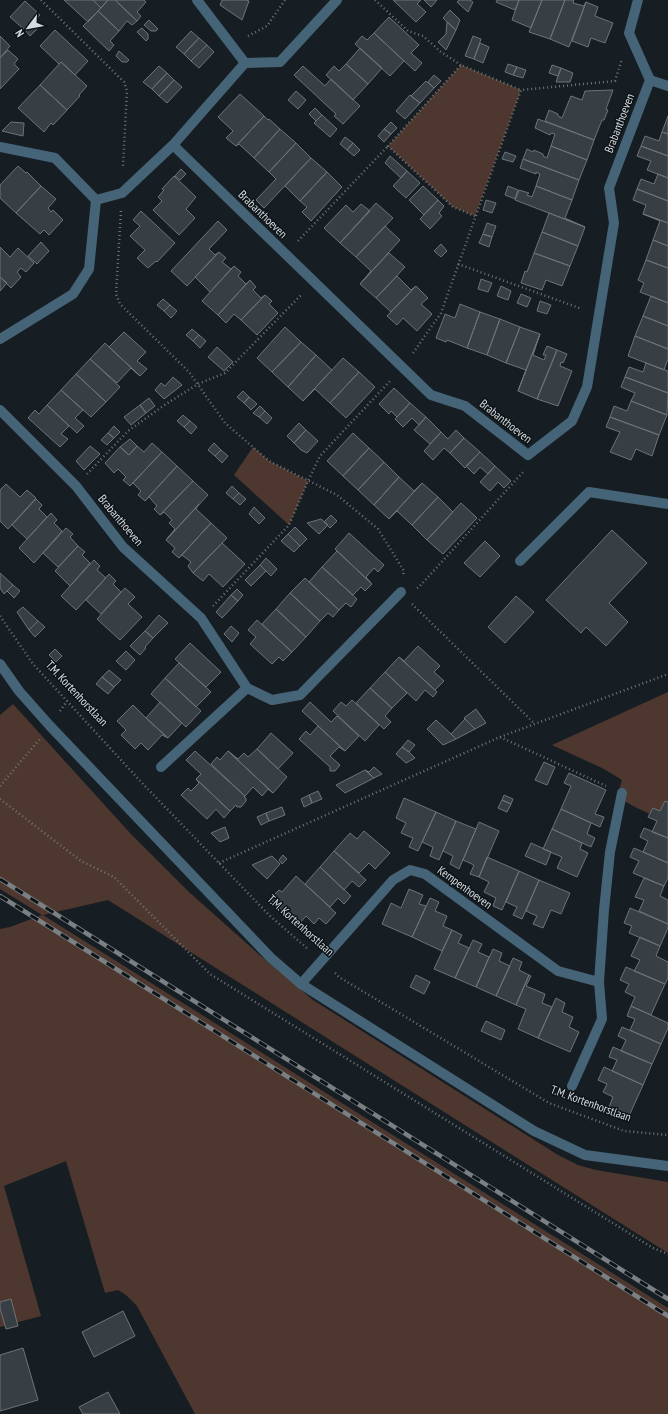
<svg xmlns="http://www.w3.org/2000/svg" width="668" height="1414" font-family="'PT Sans Narrow',sans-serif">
<rect width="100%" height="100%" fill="#171e23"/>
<path fill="#4e372e" d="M461 65 521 90 475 216 453 207 388 146Z
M253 447 269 461 308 481 289 525 234 475Z
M668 692V822L637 808 617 797 622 780 604 769 552 745Z
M13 704 130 833 189 892 262 957 313 1000 558 1155 578 1165 596 1170 668 1182V1253L108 900 43 915 668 1308V1414H195L137 1306 126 1295 118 1290 105 1293 66 1161 4 1186 41 1316 0 1327V929L10 927 42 915 0 889V715Z"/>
<path fill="#383f44" stroke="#6c747a" d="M64 0H93L101 8 88 22Z
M93 0H108L101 8Z
M108 0H115L137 21 132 25 127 21 119 31 98 11Z
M115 0H144L146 2 137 12 141 16 137 21Z
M222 0H246L249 1 242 20 220 5Z
M393 0H421L417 4 426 12 416 22Z
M424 0H437L431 7Z
M459 0H470L473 2 468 12 457 2Z
M497 0H519L515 10 496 2Z
M519 0H542L531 28 512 20Z
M542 0H565L550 39 529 32Z
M565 0H574L573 3 584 6 586 2 569 47 550 39Z
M25 1 40 15 26 31 10 17Z
M586 2 598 7 595 16 613 23 605 43 591 38 588 47 572 41Z
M450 10 460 20 456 30 443 18Z
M98 11 119 31 110 41 114 45 109 51 83 26Z
M389 17 419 45 411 53 422 63 415 71 374 33Z
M149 20 158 29 156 31H151L144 25Z
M447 22 456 30 446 50 438 42 446 34Z
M33 23 38 28 30 36 26 31Z
M142 28 148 34V39L146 41 137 32Z
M55 30 88 61 75 75 61 62 59 64 40 46Z
M191 31 199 38 184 54 176 47Z
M374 33 404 61 390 76 355 44 362 36 367 40Z
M0 36 10 46 0 58Z
M473 36 481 39 474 59 465 56Z
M199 38 207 45 191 61 184 54Z
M480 43 489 47 483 63 474 59Z
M207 45 214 52 199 68 191 61Z
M360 48 382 68 368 84 346 64Z
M8 50 18 59 14 64 19 69 0 89V58Z
M119 51 129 60 127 62H122L116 56Z
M61 62 87 86 79 95 80 96 67 110 40 85Z
M346 64 368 84 353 100 326 75 334 66 339 71Z
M508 64 517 67 513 75 505 72Z
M552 65 561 68 558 76 549 73Z
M159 66 167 73 152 89 143 82Z
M303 66 325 86 331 79 360 106 343 124 334 116 336 114 294 75Z
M517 67 526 70 523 78 513 75Z
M561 68 573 73 570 82H556Z
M167 73 174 80 159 96 152 89Z
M434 75 441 81 434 88 428 82Z
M174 80 182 87 167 103 159 96Z
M426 81 434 88 420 103 411 96Z
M40 85 67 110 53 125 51 123 44 132 18 108Z
M613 90 606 109 608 110 604 120H602L594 140 545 121 549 110 558 114V116L562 118 571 96 582 100 585 91Z
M296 91 306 100 298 109 288 100Z
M240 94 264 116 236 146 226 138 233 131 218 117Z
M410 95 420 103 405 119 396 111Z
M315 108 322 115 316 121 309 114Z
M322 115 337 129 330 137 314 123Z
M264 116 268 120 269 119 280 129 254 158 239 144 236 146Z
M668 116V134L662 132Z
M538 119 594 140 587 160 551 146 555 134 551 133 550 135 535 128Z
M11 122 24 123 23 136 2 131Z
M391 122 397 128 391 134 384 129Z
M280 129 296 143 269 172 254 158Z
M384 129 391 134 384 142 378 136Z
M662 132 668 134V156L641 146 645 136 659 141Z
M345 137 353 143 347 150 340 144Z
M296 143 311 158 264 208 256 200 276 179 269 172Z
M353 143 360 150 354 156 347 150Z
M551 146 587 160 579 180 523 159 527 149 533 152 534 150 543 154V156L547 158Z
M641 146 668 156V178L647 170 651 161 637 156Z
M505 152 516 156 513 162 502 159Z
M390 156 407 171 401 178 385 163Z
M311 158 327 172 300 201 285 186Z
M523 159 579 180 572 200 536 186 540 174 536 172V174L520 168Z
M18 166 26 173 27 172 41 186 16 213 0 198V185Z
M181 169 186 174 180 180 175 176Z
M407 171 420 183 406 198 393 186Z
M327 172 342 187 311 221 302 212 307 207 300 201Z
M658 174 668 178V201L637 189 641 179 654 184Z
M174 176 196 197 186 209 195 218 179 235 153 210 162 201 158 197 164 190 162 189Z
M41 186 56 199 48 208 51 212 53 210 63 220 49 235 44 230 40 234 16 213Z
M423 186 438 200 424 215 409 200Z
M508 186 518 190 515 199 505 195Z
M536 186 572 200 565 218 585 227 515 200 519 190 529 193 527 195 532 197Z
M637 189 668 201V223L643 214 646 205 633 200Z
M438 200 444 206 439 213 442 216 430 229 420 219Z
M486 200 496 203 492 213 483 210Z
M376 203 393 218 356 257 340 243Z
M361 204 370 211 340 243 324 228 346 205 353 212Z
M141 211 175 243 157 262 156 261 148 268 137 258 145 250 130 236 140 226 133 220Z
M549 213 585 227 578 246 542 232Z
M643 214 668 223V246L653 240 660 221Z
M218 221 227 230 209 249 215 255 219 252 187 286 171 271Z
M487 223 496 226 492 237 483 234Z
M385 226 400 240 360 284 371 271 356 257Z
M542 232 578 246 570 266 534 253Z
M483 234 492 237 489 247 479 243Z
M653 240 668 246V268L646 260Z
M41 242 49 251 37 264 28 256Z
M441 244 447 251 441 257 434 251Z
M0 247 10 257 18 248 34 263 26 272 21 268 17 272 21 277 11 288 0 277Z
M219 252 226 258 222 262 231 269 234 266 210 292 195 277Z
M389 253 405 267 376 298 360 284Z
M534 253 570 266 562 286 546 280 542 290 521 283 525 271 527 272Z
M646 260 668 268V303L640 292 644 283 638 280Z
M234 266 241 272 238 276 246 284 250 280 218 315 202 301Z
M397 276 411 290 416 286 387 316 391 312 376 298Z
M0 277 7 283 0 291Z
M481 279 492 283 488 292 478 289Z
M250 280 256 287 253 290 261 298 265 295 241 320 234 314 226 323 218 315Z
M416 286 428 298 421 304 432 314 417 331 403 318 397 325 387 316Z
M501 286 511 291 508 300 497 296Z
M521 294 531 298 527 307 517 303Z
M265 295 272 301 269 304 278 313 257 335 241 320Z
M651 296 668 303V326L643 316Z
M163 299 170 305 164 311 157 305Z
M540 301 551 305 547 314 537 311Z
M460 304 480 312 467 348 447 340 446 342 436 338 445 314 455 318Z
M170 305 177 311 171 318 164 311Z
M480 312 500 319 487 355 467 348Z
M643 316 668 326V349L635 336Z
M500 319 520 327 506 363 487 355Z
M285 327 301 342 272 372 257 358Z
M520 327 540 334 518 391 526 370 506 363Z
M192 329 199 335 193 341 186 335Z
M124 332 146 352 137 361 147 369 140 376 109 347Z
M540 334 533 355 544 360 546 355H543L547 346 557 350 537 399 518 391Z
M199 335 206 341 200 348 193 341Z
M635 336 668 349V359L664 370 628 356Z
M301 342 316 355 288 387 272 372Z
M105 343 109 347 140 376 131 368 117 383 90 359Z
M217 347 233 362 224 371 208 357Z
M557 350 567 354 563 363 561 362 560 366 572 371 558 406 537 399Z
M316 355 332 370 303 401 288 387Z
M343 358 359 372 330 403 315 389 303 401Z
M90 359 120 387 106 402 76 374Z
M646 363 668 371V393L625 377 629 367 643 372Z
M359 372 375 387 346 418 330 403Z
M76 374 106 402 91 417 61 390Z
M173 377 182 385 164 399 155 390 161 383 165 386Z
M625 377 668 393 667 415 631 401 635 393 621 387Z
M394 388 410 403 397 417 391 411 389 414 379 404Z
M61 390 83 410 75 418 84 426 77 433 47 405Z
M243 391 249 397 244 403 237 397Z
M249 397 257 404 251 410 244 403Z
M149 398 155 406 146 413 140 405Z
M631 401 667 415 659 435 610 417 614 406 627 411Z
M410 403 426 417 419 425 412 418 403 427 395 419Z
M47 405 69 426 61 434 68 439 60 447 28 418 35 410 39 414Z
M140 405 146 413 131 425 124 417Z
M260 406 265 411 259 417 253 413Z
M265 411 272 418 267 424 259 417Z
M183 415 190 421 184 427 177 421Z
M426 417 441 432 430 444 414 430Z
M610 417 659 435 652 456 636 449 631 460 610 452 620 432 606 427Z
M190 421 197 427 191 434 184 427Z
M299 423 306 430 294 443 287 436Z
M114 426 120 432 114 438 108 433Z
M306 430 318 441 307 453 301 450 294 443Z
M456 430 464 438 450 453 444 448 433 460 424 451 441 432 448 439Z
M108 433 114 438 107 445 101 440Z
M353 433 369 448 343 476 327 461Z
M464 438 480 452 465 468 450 453Z
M130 439 137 446 129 455 120 447Z
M152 443 162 452 130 486 123 480 126 477 118 469 114 473 105 463 120 447 129 455 137 446 144 452Z
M214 443 221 450 215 456 208 450Z
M90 446 100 454 84 470 76 461Z
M369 448 384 462 358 490 343 476Z
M221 450 228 456 222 463 215 456Z
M162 452 177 466 145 501 138 495 141 491 133 483 130 486Z
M480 452 495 466 488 474 480 467 474 474 466 466Z
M384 462 399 477 374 505 358 490Z
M177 466 193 481 160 515 154 509 157 506 149 497 145 501Z
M495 466 511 481 504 488 498 482 490 491 480 482Z
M399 477 414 491 422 483 389 519 374 505Z
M193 481 208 495 166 540 175 529 169 523 172 520 164 512 160 515Z
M422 483 438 497 412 525 397 511 389 519Z
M6 484 20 497 27 490 36 498 8 529 0 521V490Z
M232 486 239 493 233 499 226 493Z
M239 493 246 499 240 505 233 499Z
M438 497 453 512 427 540 412 525Z
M36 499 42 505 39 509 47 517 27 539 12 525Z
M461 503 477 518 443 554 427 540Z
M199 504 196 509 211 523 179 558 172 552 175 548 166 540Z
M254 507 265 518 259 524 249 514Z
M51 513 57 520 54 523 62 531 34 563 19 548Z
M331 515 337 521 330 528 324 522Z
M321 519 328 525 319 534 307 523Z
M211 523 227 538 193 573 188 566 191 562 182 555 179 558Z
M295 527 307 539 300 546 288 534Z
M66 528 73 534 70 537 78 546 58 567 43 553Z
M612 530 647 563 609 603 628 622 606 646 586 627 581 633 546 600Z
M349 533 384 565 378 572 374 568 366 577 372 584 335 549Z
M288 534 300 546 294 552 281 541Z
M485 541 500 556 480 577 464 563Z
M222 543 245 564 223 587 209 574 203 581 193 573Z
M78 546 85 552 82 555 90 563 70 586 55 571Z
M335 549 372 584 365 591 361 587 353 595 322 567 337 551Z
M266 558 277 569 271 576 260 565Z
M94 560 100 566 97 570 106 578 76 610 61 596Z
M260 565 266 571 251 586 245 580Z
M322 567 357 599 351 607 346 603 339 610 309 582Z
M0 573 13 585 4 594 0 588Z
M109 574 116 581 113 584 121 592 101 614 86 600Z
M305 578 339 610 333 617 328 613 320 621 290 593Z
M13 585 20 591 14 598 7 591Z
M125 588 135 597 128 604 142 617 120 640 97 619Z
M237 589 243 595 238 601 231 595Z
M290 593 320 621 306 637 276 609Z
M231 595 238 601 222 618 216 612Z
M516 596 534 612 505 643 488 627Z
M23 607 38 621 29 630 17 612Z
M276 609 306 637 292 652 262 624Z
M159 615 168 623 153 638 145 631Z
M257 620 292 652 283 661 279 657 272 664 250 644 256 637 248 630Z
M38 621 45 627 35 637 29 630Z
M231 626 239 633 232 642 224 634Z
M145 631 153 638 145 647 146 648 140 655 130 646Z
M190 643 221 672 206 687 175 659Z
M418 646 440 666 434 672 444 681 435 690 399 657 404 661Z
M55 649 62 656 56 662 49 655Z
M126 651 135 660 126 670 116 661Z
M399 657 435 690 437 692 433 697 425 690 416 701 385 672Z
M179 663 211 692 196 707 165 678Z
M109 670 121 680 114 687 102 677Z
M385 672 407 693 392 708 370 688Z
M102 677 114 687 108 694 96 684Z
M165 678 201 711 186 727 151 694Z
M370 688 392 708 385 716 391 722 384 729 356 703Z
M352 700 379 725 365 741 333 711 341 702 346 706Z
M160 702 182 723 168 738 146 718Z
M310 702 331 722 337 716 359 736 345 751 302 711Z
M133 705 146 718 168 738 162 735 148 750 141 743 135 749 121 735 126 730 117 721Z
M476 709 486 723 475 729 464 718Z
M465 719 475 729 456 739 451 734Z
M436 720 451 734 456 739 443 745 427 729Z
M318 726 345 751 339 747 330 756 340 765 335 771H330V767L299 739 306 731 310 735Z
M271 733 293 753 278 769 257 749Z
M408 740 415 745 409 752 402 747Z
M402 747 409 752 415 758 406 763 396 754Z
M257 749 287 777 273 793 228 751 238 759 244 753 248 757Z
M195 751 245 796 244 797 246 798V801L241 807H237L236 805 230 811 196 779 201 774 186 760Z
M228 751 273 793 268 789 262 796 253 787 245 796 211 764 217 757 220 760Z
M544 762 555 767 547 785 535 780Z
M374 767 382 774 374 778 365 770 369 772Z
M365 770 374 778 345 793 336 785Z
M569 773 606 790 595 814 604 817 600 827 561 809 571 786 564 783Z
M196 779 230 811 224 818 216 809 207 819 181 795 188 788 191 791 199 783Z
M318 791 322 799 312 803 309 795Z
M309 795 312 803 304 807 301 799Z
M504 795 513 799 511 804 502 800Z
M404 798 436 812 418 851 409 847 413 838 401 833 406 823 396 818Z
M502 800 511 804 507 812 498 808Z
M665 801 668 802V838L652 832 657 821 648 817 653 808 660 811Z
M282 807 285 815 269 821 266 813Z
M561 809 591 823 587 834 595 838 591 847 552 829Z
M436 812 456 821 439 860 430 856 433 847 422 842Z
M266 813 269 821 261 825 257 817Z
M456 821 476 829 459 869 450 864 453 856 443 851Z
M479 822 499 831 479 877 470 874 474 865 463 860Z
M225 827 229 838 220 842 211 833Z
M644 828 668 838V863L643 852 648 841 640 837Z
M552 829 582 843 580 849 588 853 577 877 557 868 562 857 543 849Z
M364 831 390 853 375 869 369 863 359 873 334 851 350 833 357 839Z
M531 843 551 852 546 865 525 856Z
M634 848 668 863V878L664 886 633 873 639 861 630 857Z
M334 851 366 880 359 887 352 881 344 890 320 867Z
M283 855 287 859 282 864 279 860Z
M272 856 280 864 267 879 252 865Z
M487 857 519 871 502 910 493 906 496 898 484 892 489 882 479 877Z
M320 867 351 896 344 904 338 898 330 907 305 884Z
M519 871 539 880 522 919 513 915 517 907 506 902Z
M296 876 336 913 326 924 319 918 314 924 306 916 298 925 270 899 279 890 282 892Z
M644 878 664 886 660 896 668 900V924L639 911 644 900 635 897Z
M539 880 570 893 561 914 551 910 543 928 533 924 537 916 526 911Z
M409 889 423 895 419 904 426 906 412 937 382 924 391 903 401 908Z
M430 898 439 902 435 911 447 916 443 926 452 930 442 951 412 937Z
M630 908 668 924V928L660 946 629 933 632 926 624 923Z
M452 930 462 935 458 943 469 948 455 978 434 969Z
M640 937 660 946 656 956 668 962V978L665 984 634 971 640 960 631 956Z
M473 940 482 944 478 952 489 957 476 987 455 978Z
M493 949 502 953 499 961 510 966 496 996 476 987Z
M513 958 522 962 519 970 529 975 516 1005 496 996Z
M626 967 665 984 651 1015 631 1006 635 997 625 992 629 984 620 980Z
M416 975 430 982 424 994 410 987Z
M529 975 531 976 526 986 545 994 542 1003 552 1007 538 1038 518 1029 526 1009 516 1005Z
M556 998 565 1003 562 1012 573 1017 569 1027 579 1032 570 1052 538 1038Z
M631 1006 668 1023V1028L661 1044 630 1030 635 1019 627 1016Z
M486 1021 505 1030 501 1040 481 1031Z
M622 1027 661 1044 652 1064 621 1051 626 1040 618 1036Z
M613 1047 652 1064 643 1085 612 1071 617 1060 609 1057Z
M604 1067 643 1085 629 1116 609 1107 613 1097 603 1092 607 1084 598 1080Z
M11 1299 18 1326 6 1329 0 1308V1302Z
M123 1311 135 1336 94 1357 82 1332Z
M23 1348 38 1400 0 1411V1355Z
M108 1392 120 1414H83L79 1407Z"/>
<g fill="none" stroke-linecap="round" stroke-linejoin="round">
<path stroke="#6e7579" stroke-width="2.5" stroke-dasharray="1 3" stroke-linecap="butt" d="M41 0 124 82 127 91 123 166
M375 0 408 31 423 36 441 52 461 65
M248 36 267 26 285 0
M121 211 116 294 120 304 189 372 225 423 269 461 337 495 378 529 404 571 403 576
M475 216 453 207 388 146 461 65 521 90
M298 241 388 146
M458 264 582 309
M413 353 441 313 521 90 615 81 622 59
M87 474 128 431 166 404 198 384 225 373 302 294
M417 588 419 587 524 471
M412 604 535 724
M213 606 289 525 308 481 320 456 391 380
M0 616 33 664 143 784 269 915 309 950
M60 711 67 701
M500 737 606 786
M0 786 40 739
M0 799 81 861 114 877 210 974 653 1248 668 1254
M219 863 500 737 668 674
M335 973 339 977 549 1103 624 1131 668 1135"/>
<path stroke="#456477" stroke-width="10" d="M520 561 589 492 668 504"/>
<path stroke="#456477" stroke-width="10" d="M245 63 280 62 337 0
M650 80 668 86
M173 145 431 395 465 406 528 455 572 421 587 387 614 223 609 188 650 80 629 33 638 0
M0 147 55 158 96 200 89 269 73 294 0 339
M96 200 122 193 173 145 245 63 197 0
M0 410 76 486 123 547 201 618 247 688 272 700 300 695 401 592
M161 767 247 688
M301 984 393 880 410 870 425 874 558 971 599 982
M572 1086 602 1019 599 982 604 910 610 852 622 793"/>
<path stroke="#456477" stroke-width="10" d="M0 664 19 691 50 726 271 958 301 984 534 1131 585 1155 668 1166"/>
<g stroke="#7a8084" stroke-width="4.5">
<path id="rail" d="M0 879 668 1299
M0 896 668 1316"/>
</g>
<use href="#rail" stroke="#0e1519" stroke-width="3" stroke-dasharray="9" stroke-linecap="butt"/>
</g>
<g text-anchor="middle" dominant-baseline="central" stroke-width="3" stroke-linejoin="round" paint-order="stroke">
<g font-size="12" fill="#d6dbde" stroke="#0e1519">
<text transform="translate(619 123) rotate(-69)">Brabanthoeven</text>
<text transform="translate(263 214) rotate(44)">Brabanthoeven</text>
<text transform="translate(506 421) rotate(38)">Brabanthoeven</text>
<text transform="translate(121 520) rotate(50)">Brabanthoeven</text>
<text transform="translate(77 693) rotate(47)">T.M. Kortenhorstlaan</text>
<text transform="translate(465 887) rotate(36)">Kempenhoeven</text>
<text transform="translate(301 925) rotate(42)">T.M. Kortenhorstlaan</text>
<text transform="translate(591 1103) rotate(20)">T.M. Kortenhorstlaan</text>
</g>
</g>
<g transform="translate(28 28) rotate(238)" stroke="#0e1519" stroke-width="3" paint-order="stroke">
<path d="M0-3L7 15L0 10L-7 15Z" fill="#d6dbde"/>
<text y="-6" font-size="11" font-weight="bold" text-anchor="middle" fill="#d6dbde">N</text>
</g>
</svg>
